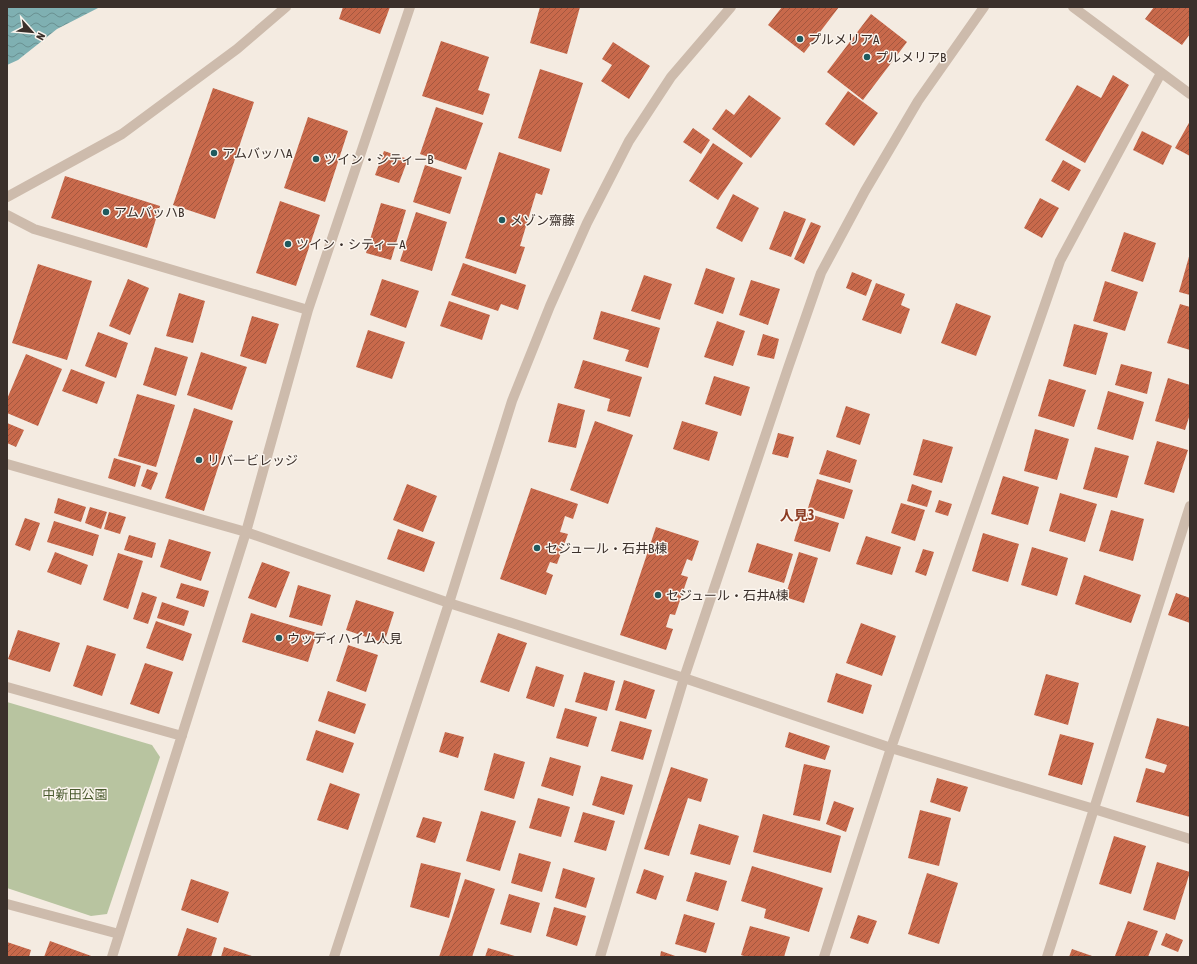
<svg xmlns="http://www.w3.org/2000/svg" width="1197" height="964" font-family="'Asap Condensed','Noto Sans JP',sans-serif">
<defs>
<pattern id="water-waves" width="16" height="10" patternUnits="userSpaceOnUse"><rect width="16" height="10" fill="#7fb0b2"/><path d="M0 5q4-4 8 0t8 0" fill="none" stroke="#699091"/></pattern>
<pattern id="building-hatch" width="6" height="6" patternUnits="userSpaceOnUse"><rect width="6" height="6" fill="#c8694b"/><path d="M-1 1l2-2M0 6l6-6M5 7l2-2" fill="none" stroke="#a4573f"/></pattern>
</defs>
<rect width="100%" height="100%" fill="#f4ebe1"/>
<path fill="#b8c4a0" d="M7 702 152 745 160 757 107 914 91 916 7 888Z"/>
<path fill="url(#water-waves)" d="M7 7H100L57 29 18 60 7 65Z"/>
<path fill="url(#building-hatch)" d="M343 7H390L380 34 339 19Z
M540 7H580L567 54 530 43Z
M782 7H839L804 53 768 25Z
M1154 7H1190V34L1182 45 1145 19Z
M871 14 907 42 863 100 827 72Z
M441 41 489 57 478 90 490 94 483 115 422 96Z
M613 42 650 66 629 99 601 81 612 65 602 59Z
M540 69 583 83 561 152 518 138Z
M1113 75 1129 85 1085 163 1045 140 1077 85 1101 98Z
M213 88 254 102 215 219 173 205Z
M848 91 878 113 854 146 825 124Z
M749 95 781 118 751 158 712 129 726 109 734 115Z
M436 107 483 123 466 170 420 154Z
M308 117 348 131 325 202 284 188Z
M1190 121V156L1175 148Z
M693 128 710 140 701 154 683 142Z
M1142 131 1172 146 1163 165 1133 150Z
M713 143 743 163 718 200 689 181Z
M384 151 408 159 399 183 375 175Z
M499 152 550 169 542 195 536 193 520 246 525 247 516 274 465 258Z
M1063 160 1081 170 1069 191 1051 181Z
M425 165 462 177 450 214 413 202Z
M65 176 160 206 147 248 51 218Z
M733 194 759 208 742 242 716 228Z
M1040 198 1059 208 1042 238 1024 228Z
M280 201 320 215 296 286 256 273Z
M381 203 406 210 391 260 366 253Z
M784 211 806 219 791 257 769 249Z
M416 212 447 222 432 271 400 261Z
M811 222 821 226 804 264 794 259Z
M1124 232 1156 243 1143 282 1111 271Z
M1190 253V295L1179 292Z
M463 263 526 285 518 310 501 304 498 311 451 295Z
M38 264 92 281 67 360 12 343Z
M706 268 735 278 723 314 694 304Z
M852 272 872 280 866 296 846 288Z
M644 275 672 284 660 320 631 311Z
M128 279 149 288 130 335 109 326Z
M382 279 419 291 406 328 370 315Z
M751 280 780 289 768 325 739 315Z
M1105 281 1138 292 1125 331 1093 321Z
M876 283 905 294 901 305 910 309 901 334 862 320Z
M179 293 205 301 193 343 166 336Z
M449 301 490 315 482 340 440 326Z
M956 303 991 316 976 356 941 343Z
M1180 304 1190 307V350L1167 343Z
M601 311 660 328 648 368 625 361 629 350 593 339Z
M252 316 279 324 266 364 240 356Z
M717 321 745 331 733 366 704 357Z
M1074 324 1108 333 1096 375 1063 366Z
M368 330 405 342 392 379 356 367Z
M98 332 128 343 116 378 85 366Z
M763 334 779 339 774 359 757 355Z
M155 347 188 357 176 396 143 385Z
M201 352 247 367 232 410 187 395Z
M26 354 62 369 38 426 7 413V399Z
M583 360 642 377 630 417 607 411 610 399 574 388Z
M1121 364 1152 372 1147 394 1115 385Z
M71 369 105 382 97 404 62 391Z
M714 376 750 387 741 416 705 404Z
M1168 378 1190 385V414L1185 430 1155 421Z
M1049 379 1086 390 1074 427 1038 416Z
M1108 391 1144 402 1133 440 1097 429Z
M137 394 175 405 156 467 118 456Z
M558 403 585 410 576 448 548 442Z
M846 406 870 414 860 445 836 437Z
M194 408 233 421 204 511 165 498Z
M595 421 633 435 608 504 570 490Z
M682 421 718 432 709 461 673 449Z
M7 423 24 430 16 447 7 443Z
M1035 429 1069 439 1057 480 1024 471Z
M778 433 794 437 788 458 772 454Z
M923 439 953 447 942 483 913 475Z
M1157 441 1188 450 1174 493 1144 484Z
M1095 447 1129 456 1117 498 1083 489Z
M827 450 857 460 850 483 819 474Z
M114 458 141 466 135 487 108 478Z
M147 469 158 473 151 490 141 486Z
M1003 476 1039 487 1028 525 991 514Z
M817 479 853 490 844 519 808 508Z
M407 484 437 496 423 532 393 520Z
M912 484 932 491 927 507 907 501Z
M531 488 578 504 573 519 565 516 560 532 568 534 557 564 550 562 546 572 553 575 546 595 500 579Z
M1060 493 1097 504 1085 542 1049 531Z
M58 498 86 507 81 522 54 513Z
M939 500 952 504 948 516 935 512Z
M901 503 925 510 915 541 891 533Z
M90 507 107 512 101 529 85 523Z
M1111 510 1144 519 1133 561 1099 551Z
M109 512 126 517 120 534 104 529Z
M803 512 839 523 830 552 794 541Z
M25 518 40 523 30 551 15 545Z
M54 521 99 535 93 556 47 542Z
M656 527 699 541 692 561 687 559 681 575 688 577 675 615 670 614 666 627 673 629 666 650 620 635Z
M398 529 435 542 424 572 387 559Z
M983 533 1019 544 1008 582 972 571Z
M129 535 156 543 152 558 124 550Z
M866 536 901 547 892 575 856 564Z
M169 539 211 552 201 581 160 567Z
M757 543 793 554 784 583 748 572Z
M1032 547 1068 558 1057 596 1021 585Z
M923 549 934 552 926 576 915 572Z
M55 552 88 565 81 585 47 572Z
M799 552 818 558 804 603 785 597Z
M118 553 143 561 128 609 103 600Z
M262 562 290 572 276 608 248 598Z
M1084 575 1141 595 1131 623 1075 604Z
M181 583 209 591 204 607 176 598Z
M298 585 331 595 322 626 289 617Z
M142 592 157 597 148 624 133 619Z
M1176 593 1190 598V623L1168 615Z
M356 600 394 612 384 643 346 630Z
M162 602 189 611 184 626 157 618Z
M251 613 317 633 308 662 242 642Z
M156 621 192 634 183 661 146 648Z
M861 623 896 636 882 676 846 663Z
M18 630 60 643 50 672 8 659Z
M498 633 527 643 509 692 480 682Z
M87 645 116 654 102 696 73 686Z
M348 645 378 655 366 692 336 681Z
M145 663 173 672 159 714 130 704Z
M536 666 564 675 554 707 526 698Z
M584 672 615 681 607 711 575 702Z
M836 673 872 685 863 714 827 702Z
M1046 674 1079 683 1068 725 1034 715Z
M624 680 655 690 646 719 615 710Z
M328 691 366 704 355 734 318 721Z
M565 708 597 717 588 747 556 738Z
M1157 718 1190 727V817L1136 802 1146 768 1164 773 1167 765 1145 758Z
M620 721 652 730 643 760 611 751Z
M316 730 354 743 343 773 306 760Z
M445 732 464 737 458 758 439 752Z
M789 732 830 746 825 760 785 747Z
M1060 734 1094 743 1082 785 1048 775Z
M494 753 525 762 514 799 484 790Z
M550 757 581 766 573 796 541 786Z
M804 764 831 770 820 821 793 815Z
M671 767 708 779 701 802 688 798 669 856 644 849Z
M601 776 633 785 624 815 592 805Z
M937 778 968 787 960 812 930 802Z
M330 783 360 794 348 830 317 820Z
M538 798 570 807 561 837 529 828Z
M834 801 854 808 846 832 826 824Z
M920 810 951 818 939 866 908 858Z
M481 811 516 821 500 871 466 861Z
M583 812 615 821 606 851 574 842Z
M763 814 841 836 831 873 753 852Z
M423 817 442 822 435 843 416 837Z
M699 824 739 836 730 865 690 854Z
M1114 836 1146 846 1131 894 1099 884Z
M519 853 551 862 542 892 511 883Z
M1157 862 1190 872 1175 920 1143 910Z
M421 863 461 873 449 918 410 907Z
M752 866 823 888 809 932 764 918 766 909 741 901Z
M563 868 595 878 586 908 555 898Z
M644 869 664 876 656 900 636 893Z
M695 872 727 881 718 911 686 901Z
M927 873 958 883 939 944 908 934Z
M191 879 229 892 218 923 181 910Z
M465 879 495 889 472 957H439Z
M509 894 540 903 531 933 500 924Z
M554 907 586 916 577 946 546 936Z
M684 914 715 923 706 953 675 944Z
M858 915 877 921 868 944 850 938Z
M1128 921 1158 931 1148 957 1115 956Z
M750 926 790 937 784 957H747L741 955Z
M187 928 217 938 211 957H177Z
M1166 933 1183 940 1178 952 1161 945Z
M50 941 94 957H44Z
M7 942 31 950 29 957H7Z
M224 947 255 957H221Z
M488 948 518 957H485Z
M1072 949 1095 957H1069Z
M661 951 678 957H660Z"/>
<g fill="none" stroke-linecap="round" stroke-linejoin="round">
<path stroke="#cdbbac" stroke-width="10" d="M1073 7 1190 94
M7 197 122 134 237 49 286 7
M7 215 34 229 308 310
M7 464 246 532 449 603 684 678 891 748 1094 809 1190 839
M7 687 182 736
M7 904 119 934
M112 957 246 532 308 310 410 7
M600 957 684 678 788 368 821 273 865 191 918 101 984 7
M824 957 891 748 1060 261 1161 73
M1047 957 1190 506"/>
<path stroke="#cdbbac" stroke-width="10" d="M334 957 449 603 512 401 550 306 587 223 629 141 671 77 731 7"/>
</g>
<g fill="#1f5a5e" stroke="#fbf5ee" stroke-width="1.5">
<circle cx="800" cy="39" r="4"/>
<circle cx="867" cy="57" r="4"/>
<circle cx="214" cy="153" r="4"/>
<circle cx="316" cy="159" r="4"/>
<circle cx="106" cy="212" r="4"/>
<circle cx="502" cy="220" r="4"/>
<circle cx="288" cy="244" r="4"/>
<circle cx="199" cy="460" r="4"/>
<circle cx="537" cy="548" r="4"/>
<circle cx="658" cy="595" r="4"/>
<circle cx="279" cy="638" r="4"/>
</g>
<g text-anchor="middle" dominant-baseline="central" stroke-width="3" stroke-linejoin="round" paint-order="stroke">
<g font-size="13" fill="#3b302b" stroke="#fbf5ee" text-anchor="start">
<text x="808" y="39">プルメリアA</text>
<text x="875" y="57">プルメリアB</text>
<text x="222" y="153">アムバッハA</text>
<text x="324" y="159">ツイン・シティーB</text>
<text x="114" y="212">アムバッハB</text>
<text x="510" y="220">メゾン齋藤</text>
<text x="296" y="244">ツイン・シティーA</text>
<text x="207" y="460">リバービレッジ</text>
<text x="545" y="548">セジュール・石井B棟</text>
<text x="666" y="595">セジュール・石井A棟</text>
<text x="287" y="638">ウッディハイム人見</text>
</g>
<g font-size="13" fill="#4a5a2e" stroke="#fbf5ee">
<text x="75" y="794">中新田公園</text>
</g>
<g font-size="14" font-weight="bold" fill="#8c3b22" stroke="#fbf5ee">
<text x="797" y="515">人見3</text>
</g>
</g>
<rect width="1197" height="964" fill="none" stroke="#3b302b" stroke-width="16"/>
<g transform="translate(32 32) rotate(117)" stroke="#fbf5ee" stroke-width="3" paint-order="stroke">
<path d="M0-3L7 15L0 10L-7 15Z" fill="#3b302b"/>
<text y="-6" font-size="11" font-weight="bold" text-anchor="middle" fill="#3b302b">N</text>
</g>
</svg>
